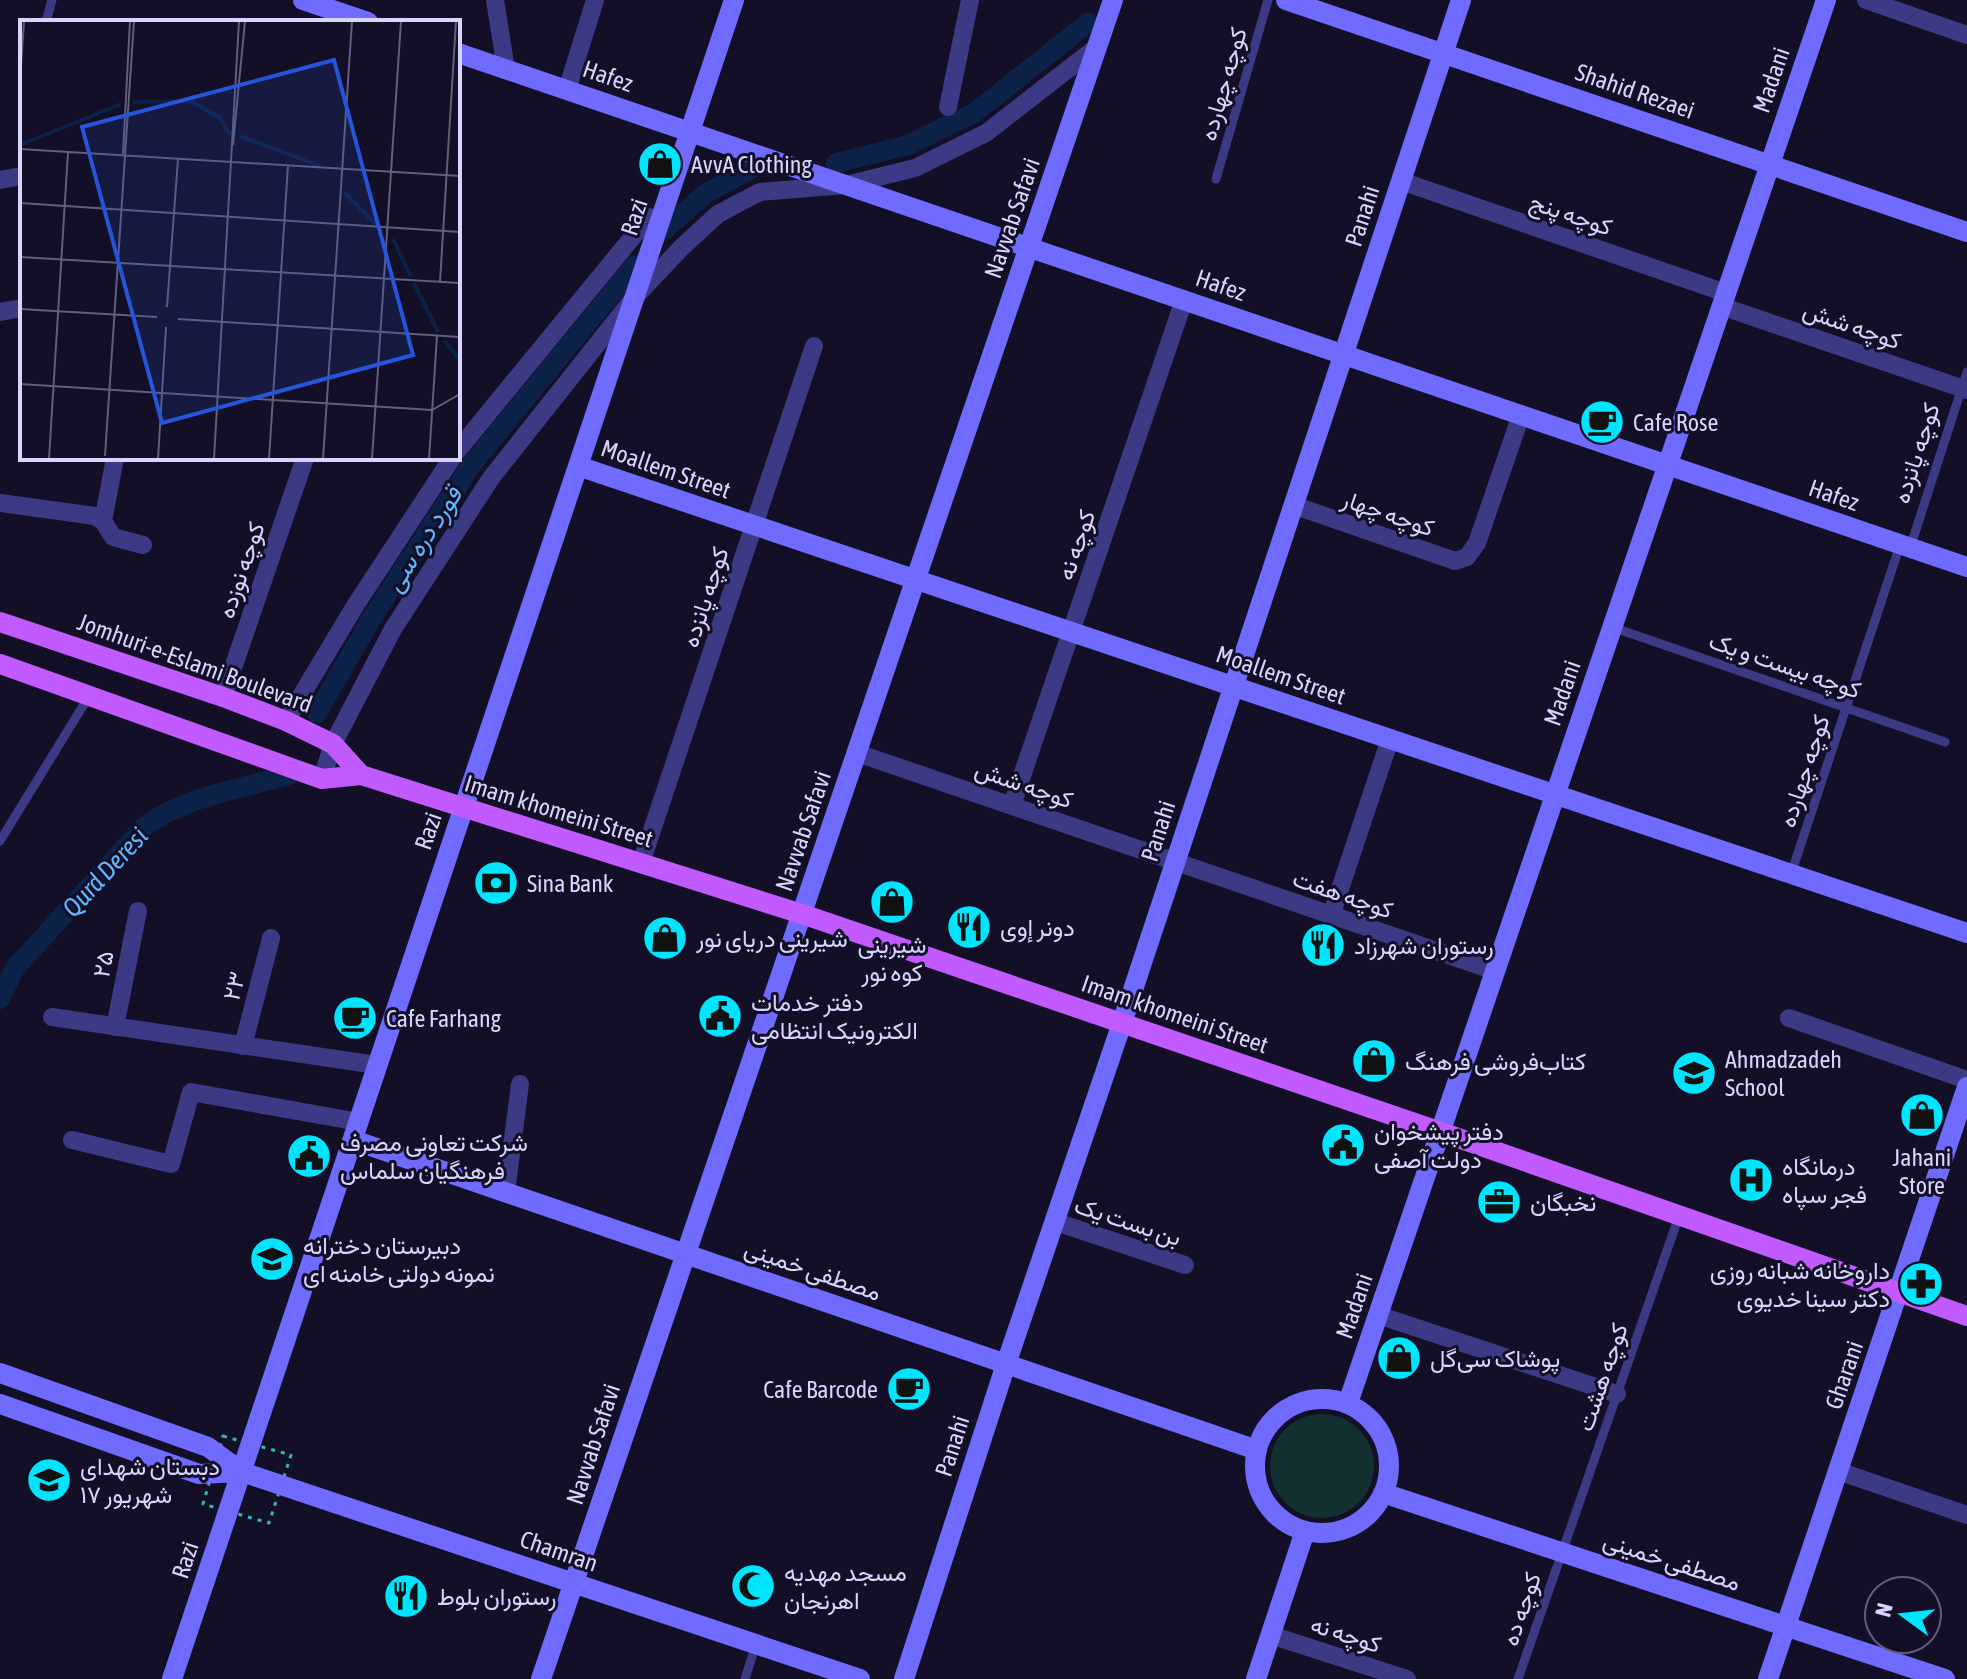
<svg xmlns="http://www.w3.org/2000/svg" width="1967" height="1679" font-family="'Asap Condensed',Vazirmatn,sans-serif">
<rect width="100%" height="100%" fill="#130f26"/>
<path fill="#12302f" d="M1270 1466a52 52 0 1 1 104 0a52 52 0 1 1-104 0Z"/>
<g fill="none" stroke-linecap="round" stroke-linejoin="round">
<path stroke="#0c2248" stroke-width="20" d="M836 163 908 145 974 113 1088 23
M663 231 705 194 753 168
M317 713 373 616 472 464 635 265
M0 999 15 968 143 828C181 797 241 789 289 775"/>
<path stroke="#2fb8b0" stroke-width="3" stroke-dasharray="4 6" stroke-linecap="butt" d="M223 1436 291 1455 269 1523 203 1504Z"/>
<path stroke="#3d3a85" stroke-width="9" d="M46 22 52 0
M1216 179 1268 0
M1910 548 1967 372
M1612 627 1945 742
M0 841 89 696
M1791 874 1900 545
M745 1679 756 1644
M1518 1679 1679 1216"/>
<path stroke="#3d3a85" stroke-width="18" d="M495 0 506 69
M1866 0 1967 35
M567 90 595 0
M948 107 970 0
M0 180 22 176
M1401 181 1726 293
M1721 306 1967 390
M0 312 22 308
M458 450 649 217
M0 503 95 516 103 521 113 537 143 545
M1293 505 1455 561 1467 557 1477 543 1521 415
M103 521 115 458
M223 697 305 458
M286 721 355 606 452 458
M857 753 1495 971
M322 779 333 744 393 629 491 478 633 299 681 248 718 214 760 192 846 185 915 168 986 133 1098 46
M1012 805 1184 300
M641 863 814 346
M1331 916 1390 739
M52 1017 377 1065
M1789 1018 1967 1080
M115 1027 138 911
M243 1046 271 938
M72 1140 171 1164 191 1092 359 1122
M506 1192 520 1084
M1056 1222 1185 1265
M1378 1315 1617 1394
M1838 1471 1967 1515
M1271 1635 1407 1679"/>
<path stroke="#6f6bff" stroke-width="20" d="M303 0 368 22
M1286 0 1967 232
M458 53 1967 567
M578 466 1967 933
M353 1140 1257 1450
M0 1373 208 1447 242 1472 860 1679
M1255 1466a67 67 0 1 1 134 0a67 67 0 1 1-134 0Z
M1348 1403 1826 0
M0 1404 199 1474 242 1472
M1383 1493 1945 1679
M172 1679 734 0
M541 1679 1113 0
M904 1679 1006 1364 1122 1023 1461 0
M1256 1679 1305 1531
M1768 1679 1967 1087"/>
<path stroke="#c25bff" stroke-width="20" d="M0 622 223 697 286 721 333 744 361 775
M0 664 322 779 361 775 802 914 1441 1132 1967 1316"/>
</g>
<defs>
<g id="shop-disc" transform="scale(2.3)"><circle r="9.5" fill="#00e5ff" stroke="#130f26"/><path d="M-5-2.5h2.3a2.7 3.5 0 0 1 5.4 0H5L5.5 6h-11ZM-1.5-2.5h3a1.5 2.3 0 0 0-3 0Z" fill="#111"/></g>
<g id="cafe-disc" transform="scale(2.3)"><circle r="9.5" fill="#00e5ff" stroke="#130f26"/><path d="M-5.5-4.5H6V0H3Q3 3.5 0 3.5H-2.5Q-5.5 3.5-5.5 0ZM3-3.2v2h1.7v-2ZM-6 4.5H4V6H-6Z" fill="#111"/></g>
<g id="bank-disc" transform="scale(2.3)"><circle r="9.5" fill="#00e5ff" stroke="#130f26"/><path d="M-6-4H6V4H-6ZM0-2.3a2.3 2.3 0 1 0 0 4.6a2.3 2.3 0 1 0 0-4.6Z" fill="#111"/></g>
<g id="restaurant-disc" transform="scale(2.3)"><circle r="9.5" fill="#00e5ff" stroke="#130f26"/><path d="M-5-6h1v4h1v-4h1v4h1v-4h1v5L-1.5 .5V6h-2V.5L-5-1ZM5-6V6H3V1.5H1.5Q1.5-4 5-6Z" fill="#111"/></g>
<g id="civic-disc" transform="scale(2.3)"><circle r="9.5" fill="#00e5ff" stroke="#130f26"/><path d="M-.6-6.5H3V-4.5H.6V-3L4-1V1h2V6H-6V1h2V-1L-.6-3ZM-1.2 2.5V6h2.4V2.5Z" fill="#111"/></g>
<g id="school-disc" transform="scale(2.3)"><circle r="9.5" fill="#00e5ff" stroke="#130f26"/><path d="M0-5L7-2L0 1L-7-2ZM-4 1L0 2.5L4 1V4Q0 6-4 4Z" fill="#111"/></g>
<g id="hospital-disc" transform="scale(2.3)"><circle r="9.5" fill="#00e5ff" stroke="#130f26"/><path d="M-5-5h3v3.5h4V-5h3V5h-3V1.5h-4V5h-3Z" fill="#111"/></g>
<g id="office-disc" transform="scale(2.3)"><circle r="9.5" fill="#00e5ff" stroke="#130f26"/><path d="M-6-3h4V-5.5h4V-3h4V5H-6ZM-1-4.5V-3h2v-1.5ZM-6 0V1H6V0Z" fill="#111"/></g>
<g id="pharmacy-disc" transform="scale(2.3)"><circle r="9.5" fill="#00e5ff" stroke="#130f26"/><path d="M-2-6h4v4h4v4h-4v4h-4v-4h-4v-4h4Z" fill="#111"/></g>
<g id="mosque-disc" transform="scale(2.3)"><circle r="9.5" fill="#00e5ff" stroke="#130f26"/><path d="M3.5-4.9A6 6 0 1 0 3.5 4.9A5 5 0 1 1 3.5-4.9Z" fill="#111"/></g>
</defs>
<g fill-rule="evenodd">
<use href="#shop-disc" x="660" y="164"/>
<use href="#cafe-disc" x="1602" y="422"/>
<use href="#bank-disc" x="496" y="883"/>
<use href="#shop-disc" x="892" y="902"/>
<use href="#restaurant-disc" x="969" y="927"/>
<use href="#shop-disc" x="665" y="938"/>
<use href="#restaurant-disc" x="1323" y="945"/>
<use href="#civic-disc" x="720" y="1016"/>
<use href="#cafe-disc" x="355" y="1018"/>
<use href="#shop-disc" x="1374" y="1061"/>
<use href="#school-disc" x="1694" y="1073"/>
<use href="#shop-disc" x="1922" y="1115"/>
<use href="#civic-disc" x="1343" y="1145"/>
<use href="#civic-disc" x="309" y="1156"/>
<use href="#hospital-disc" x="1751" y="1180"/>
<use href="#office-disc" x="1499" y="1202"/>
<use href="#school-disc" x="272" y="1259"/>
<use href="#pharmacy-disc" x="1921" y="1284"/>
<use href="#shop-disc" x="1399" y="1358"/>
<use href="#cafe-disc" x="909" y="1389"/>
<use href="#school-disc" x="49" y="1480"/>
<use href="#mosque-disc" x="753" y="1586"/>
<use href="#restaurant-disc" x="406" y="1596"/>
</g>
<g text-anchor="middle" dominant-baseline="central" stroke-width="6" stroke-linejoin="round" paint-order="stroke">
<g font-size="24" fill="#d9d4ff" stroke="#130f26">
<text transform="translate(608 76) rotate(19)">Hafez</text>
<text transform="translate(1771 80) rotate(-71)">Madani</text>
<text transform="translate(1223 84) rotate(-74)">کوچه چهارده</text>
<text transform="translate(1635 91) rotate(19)">Shahid Rezaei</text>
<text transform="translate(1571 214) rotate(19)">کوچه پنج</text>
<text transform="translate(1362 216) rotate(-72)">Panahi</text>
<text transform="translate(634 217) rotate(-72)">Razi</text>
<text transform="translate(1012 218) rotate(-71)">Navvab Safavi</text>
<text transform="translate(1221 285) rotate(19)">Hafez</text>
<text transform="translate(1852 325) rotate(19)">کوچه شش</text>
<text transform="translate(1916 453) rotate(-72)">کوچه پانزده</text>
<text transform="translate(666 469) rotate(19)">Moallem Street</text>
<text transform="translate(1834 495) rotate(19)">Hafez</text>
<text transform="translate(1388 513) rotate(19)">کوچه چهار</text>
<text transform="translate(1076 545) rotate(-71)">کوچه نه</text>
<text transform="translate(241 570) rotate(-71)">کوچه نوزده</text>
<text transform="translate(705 597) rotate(-72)">کوچه پانزده</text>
<text transform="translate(195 663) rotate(20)">Jomhuri-e-Eslami Boulevard</text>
<text transform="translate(1785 665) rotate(19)">کوچه بیست و یک</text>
<text transform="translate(1281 675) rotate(19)">Moallem Street</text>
<text transform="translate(1562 693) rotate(-71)">Madani</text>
<text transform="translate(1804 771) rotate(-72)">کوچه چهارده</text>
<text transform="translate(1024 784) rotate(19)">کوچه شش</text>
<text transform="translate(559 811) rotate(17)">Imam khomeini Street</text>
<text transform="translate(428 831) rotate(-71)">Razi</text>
<text transform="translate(803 831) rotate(-71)">Navvab Safavi</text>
<text transform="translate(1158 831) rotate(-72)">Panahi</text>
<text transform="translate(1343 894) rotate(19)">کوچه هفت</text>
<text transform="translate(103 964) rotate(-79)">۲۵</text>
<text transform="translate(234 986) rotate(-75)">۲۳</text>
<text transform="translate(1175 1014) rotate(19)">Imam khomeini Street</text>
<text transform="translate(1128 1221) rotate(18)">بن بست یک</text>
<text transform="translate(813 1270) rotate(19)">مصطفی خمینی</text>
<text transform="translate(1354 1306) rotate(-71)">Madani</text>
<text transform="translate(1844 1375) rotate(-71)">Gharani</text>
<text transform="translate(1602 1377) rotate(-71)">کوچه هشت</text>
<text transform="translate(593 1444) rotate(-72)">Navvab Safavi</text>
<text transform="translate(952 1446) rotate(-72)">Panahi</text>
<text transform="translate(559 1551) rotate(19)">Chamran</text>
<text transform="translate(185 1560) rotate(-72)">Razi</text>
<text transform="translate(1672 1561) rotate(18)">مصطفی خمینی</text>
<text transform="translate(1521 1609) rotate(-71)">کوچه ده</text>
<text transform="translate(1346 1634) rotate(18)">کوچه نه</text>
</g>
<g font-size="24" fill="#d9d4ff" stroke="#130f26" text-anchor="start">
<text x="691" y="164">AvvA Clothing</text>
<text x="1633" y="422">Cafe Rose</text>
<text x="527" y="883">Sina Bank</text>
<text x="1000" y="927">دونر إوی</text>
<text x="696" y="938">شیرینی دریای نور</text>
<text x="892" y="944" text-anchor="middle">شیرینی<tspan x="892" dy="28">کوه نور</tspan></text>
<text x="1354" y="945">رستوران شهرزاد</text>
<text x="751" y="1002">دفتر خدمات<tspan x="751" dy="28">الکترونیک انتظامی</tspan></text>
<text x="386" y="1018">Cafe Farhang</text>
<text x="1725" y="1059">Ahmadzadeh<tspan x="1725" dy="28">School</tspan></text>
<text x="1405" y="1061">کتاب‌فروشی فرهنگ</text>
<text x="1374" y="1131">دفتر پیشخوان<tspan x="1374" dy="28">دولت آصفی</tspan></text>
<text x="340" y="1142">شرکت تعاونی مصرف<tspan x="340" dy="28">فرهنگیان سلماس</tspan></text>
<text x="1922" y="1157" text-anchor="middle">Jahani<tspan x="1922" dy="28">Store</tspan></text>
<text x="1782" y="1166">درمانگاه<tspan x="1782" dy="28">فجر سپاه</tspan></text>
<text x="1530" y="1202">نخبگان</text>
<text x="303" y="1245">دبیرستان دخترانه<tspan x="303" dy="28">نمونه دولتی خامنه ای</tspan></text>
<text x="1890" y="1270" text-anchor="end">داروخانه شبانه روزی<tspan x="1890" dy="28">دکتر سینا خدیوی</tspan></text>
<text x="1430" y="1358">پوشاک سی‌گل</text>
<text x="878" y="1389" text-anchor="end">Cafe Barcode</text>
<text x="80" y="1466">دبستان شهدای<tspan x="80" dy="28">۱۷ شهریور</tspan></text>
<text x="784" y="1572">مسجد مهدیه<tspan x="784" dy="28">اهرنجان</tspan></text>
<text x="437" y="1596">رستوران بلوط</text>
</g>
<g font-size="26" font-style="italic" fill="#62b6ff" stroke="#130f26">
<text transform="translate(423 539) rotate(-57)">قورد دره سی</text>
<text transform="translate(105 872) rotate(-47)">Qurd Deresi</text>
</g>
</g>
<g transform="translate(20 20)">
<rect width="440" height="440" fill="#130f26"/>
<path fill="none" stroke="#0c2248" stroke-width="4" d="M113 82 170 81 199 97 210 114M220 116 300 146M0 125 101 84M324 172 355 204M373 219 391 257M394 263 418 312M424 320 440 340"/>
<path fill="none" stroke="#625e7d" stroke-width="2" d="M0 62 4 1M213 125 225 1M0 129 440 156M103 134 110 1M0 183 440 212M0 237 440 263M420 262 436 1M147 287 158 139M0 289 137 297M158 299 440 317M0 364 412 390 440 374M85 436 114 1M29 439 48 132M138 439 146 307M194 439 219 1M249 439 268 145M303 439 332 1M352 439 381 1M409 439 417 316"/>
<path fill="#2655da" fill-opacity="0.15" stroke="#2655da" stroke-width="4" d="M314 40 393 335 142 403 62 107Z"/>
<rect width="440" height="440" fill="none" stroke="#d9d4ff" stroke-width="4"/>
</g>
<g transform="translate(1903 1615) rotate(285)"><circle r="38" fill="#130f26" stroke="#625e7d" stroke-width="2"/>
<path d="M0-6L14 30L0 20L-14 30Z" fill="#00e5ff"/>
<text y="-12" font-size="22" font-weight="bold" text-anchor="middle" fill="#d9d4ff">N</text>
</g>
</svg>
